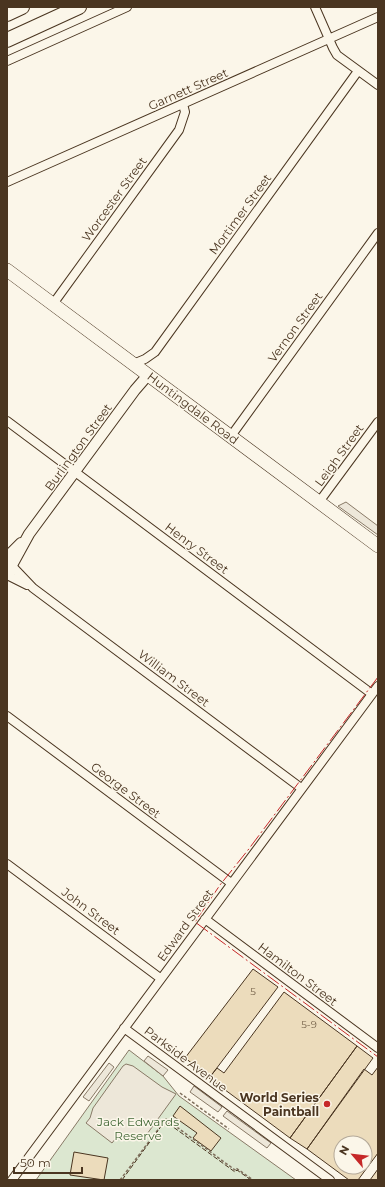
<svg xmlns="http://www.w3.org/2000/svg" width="385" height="1187" font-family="Montserrat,sans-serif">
<rect width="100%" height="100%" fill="#fbf6e9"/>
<path fill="#dce7d0" stroke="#887966" d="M129 1050 163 1076 179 1096 296 1180H36Z"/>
<path fill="#ede7d9" stroke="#887966" d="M346 502 378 526V535L338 506Z
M148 1056 168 1070 163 1076 144 1061Z
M109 1063 114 1067 89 1101 83 1097Z
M126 1064 133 1066 162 1087 176 1094 142 1141 137 1137 132 1136 116 1138 112 1143 86 1123 90 1118 93 1108 123 1066Z
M194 1086 222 1107 218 1112 190 1092Z
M227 1111 271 1143 267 1148 223 1116Z"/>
<path fill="#ecdcbc" stroke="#4a3520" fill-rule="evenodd" d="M253 969 278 987 210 1077 185 1058Z
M284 992 357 1046 290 1138 209 1078 217 1068 224 1073Z
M357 1046 373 1058 307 1149 290 1138Z
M378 1067V1153L358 1180H349L307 1149 364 1069 372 1075ZM341 1143H365V1167H341Z
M180 1106 221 1138 211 1151 193 1138 197 1133 173 1116Z
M74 1152 108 1158 104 1180 70 1175Z
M378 1169V1180H370Z"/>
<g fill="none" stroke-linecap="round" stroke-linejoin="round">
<g stroke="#4a3520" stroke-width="10">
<path id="minor" d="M315 7 333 48 337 55 378 85
M7 61 127 7
M7 182 378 17
M53 304 179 130 185 112 183 104
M133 364 145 359 155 352 358 71
M7 421 372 694
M231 436 378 233
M319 502 378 422
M13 567 33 588 301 788
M7 575 27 585
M7 716 231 883
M7 864 160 978
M205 919 378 1048
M124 1028 330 1180
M12 1180 378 686"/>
</g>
<g stroke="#4a3520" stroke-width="12">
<path id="tertiary" d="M7 557 21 543
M12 565 29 534 135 390 148 375
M7 575 12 570V565L9 561"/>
</g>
<g stroke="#4a3520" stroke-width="14">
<path id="primary" d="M7 270 378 546"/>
</g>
<g stroke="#4a3520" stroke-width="16">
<path id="trunk" d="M7 14 22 7
M7 40 79 7"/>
</g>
<path stroke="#7f6f5c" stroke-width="1.5" stroke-dasharray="3 2" stroke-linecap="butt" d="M180 1093 229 1129
M120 1180 166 1119 235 1170 236 1168 253 1180"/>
<use href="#minor" stroke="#fbf6e9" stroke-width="8"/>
<use href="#tertiary" stroke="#fbf6e9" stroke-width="10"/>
<use href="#primary" stroke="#fbf6e9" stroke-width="13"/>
<use href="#trunk" stroke="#fbf6e9" stroke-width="14"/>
<path stroke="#4a3520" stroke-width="1" stroke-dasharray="5 2" stroke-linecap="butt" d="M122 1180 165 1121 235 1172 237 1170 251 1180"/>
<path stroke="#c62828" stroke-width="1" stroke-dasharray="14 3 2 3" stroke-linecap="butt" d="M378 677 248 850 220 885 195 922 378 1057"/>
</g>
<circle fill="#c62828" stroke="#fbf6e9" stroke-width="1.5" cx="327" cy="1104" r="4"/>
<g text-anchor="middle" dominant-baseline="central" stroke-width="3" stroke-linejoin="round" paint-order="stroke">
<g font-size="10" fill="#725f47">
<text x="253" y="991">5</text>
<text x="309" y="1024">5-9</text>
</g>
<g font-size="12" fill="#4a3520" stroke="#fbf6e9">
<text transform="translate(188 89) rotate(-24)">Garnett Street</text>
<text transform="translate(114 199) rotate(-54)">Worcester Street</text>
<text transform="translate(240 214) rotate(-54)">Mortimer Street</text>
<text transform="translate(295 327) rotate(-54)">Vernon Street</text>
<text transform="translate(193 408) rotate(37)">Huntingdale Road</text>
<text transform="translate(78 447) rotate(-54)">Burlington Street</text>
<text transform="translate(339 455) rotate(-54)">Leigh Street</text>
<text transform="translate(197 548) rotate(37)">Henry Street</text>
<text transform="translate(174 678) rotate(37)">William Street</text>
<text transform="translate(126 790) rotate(37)">George Street</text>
<text transform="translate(91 911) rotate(37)">John Street</text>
<text transform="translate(185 925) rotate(-54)">Edward Street</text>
<text transform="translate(298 974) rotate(37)">Hamilton Street</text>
<text transform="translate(186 1059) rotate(37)">Parkside Avenue</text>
</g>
<g font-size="12" font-weight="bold" fill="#4a3520" stroke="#fbf6e9" text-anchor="end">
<text x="319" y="1097">World Series<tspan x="319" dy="14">Paintball</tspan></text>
</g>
<g font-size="12" fill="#436837" stroke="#fbf6e9">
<text x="138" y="1121">Jack Edwards<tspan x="138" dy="14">Reserve</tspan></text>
</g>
</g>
<rect width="385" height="1187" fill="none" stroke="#4a3520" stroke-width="16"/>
<g transform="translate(353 1155) rotate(298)"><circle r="19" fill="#fbf6e9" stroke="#b4a999"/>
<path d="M0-3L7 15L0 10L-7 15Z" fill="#c62828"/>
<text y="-6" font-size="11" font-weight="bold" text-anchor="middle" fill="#4a3520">N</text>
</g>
<path d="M14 1167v6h68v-6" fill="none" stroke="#4a3520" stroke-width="2"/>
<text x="20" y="1167" font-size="12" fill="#4a3520" stroke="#fbf6e9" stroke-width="3" paint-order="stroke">50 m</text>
</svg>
